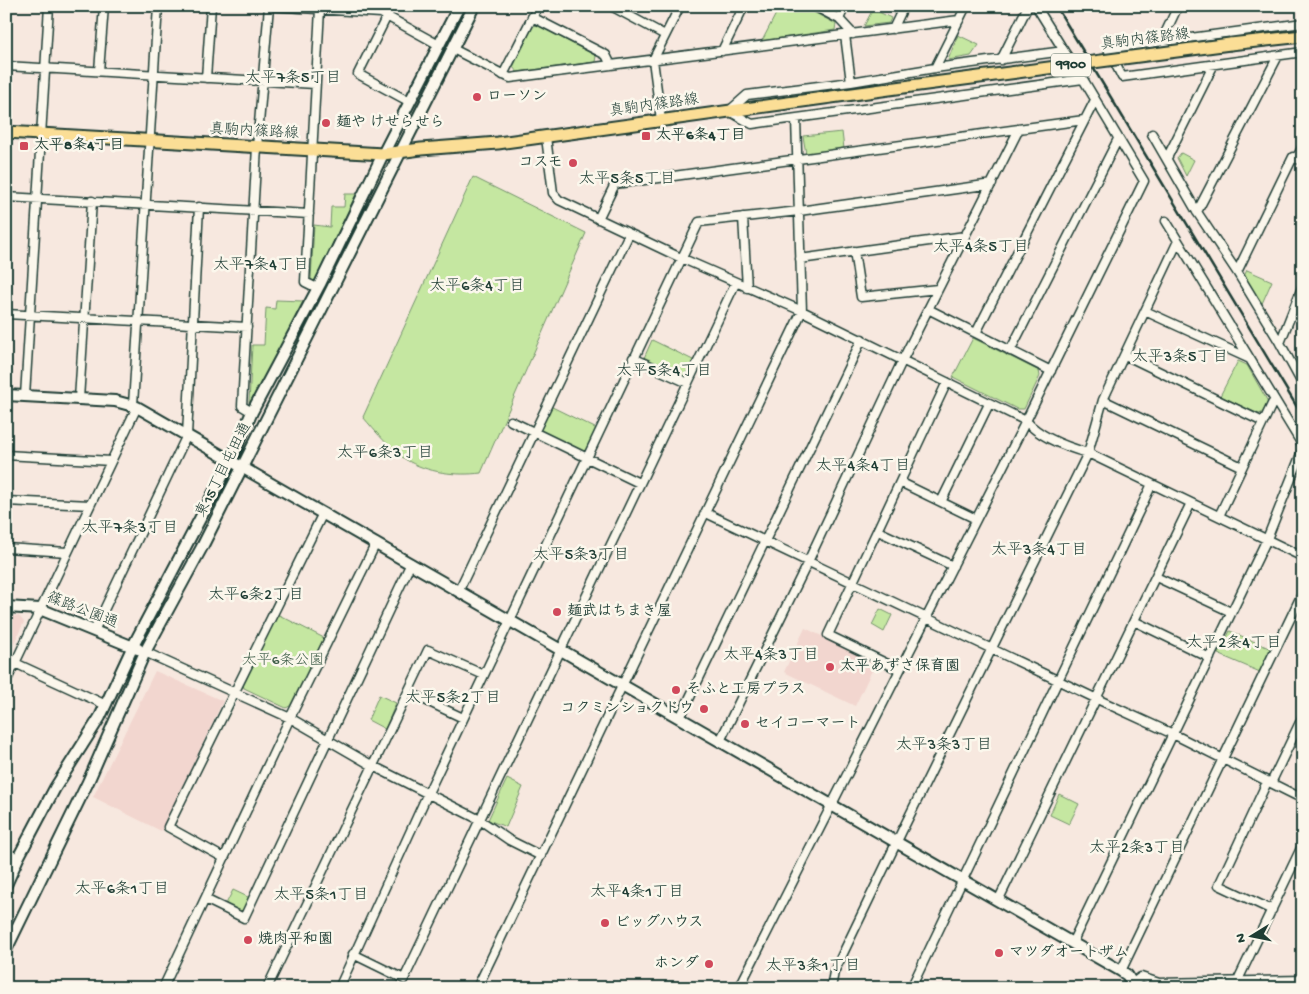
<svg xmlns="http://www.w3.org/2000/svg" width="1309" height="994" font-family="'Gochi Hand','Klee One',sans-serif">
<rect width="100%" height="100%" fill="#f7e8df"/>
<filter id="ink" filterUnits="userSpaceOnUse"><feTurbulence type="fractalNoise" baseFrequency=".02" numOctaves="2"/><feDisplacementMap in="SourceGraphic" scale="10" xChannelSelector="R" yChannelSelector="G"/><feConvolveMatrix kernelMatrix="1 2 1 2 8 2 1 2 1" color-interpolation-filters="sRGB"/></filter>
<g filter="url(#ink)">
<path fill="#f2d6cf" d="M6 616H19L24 622 6 660Z
M805 628 876 662 855 706 784 672Z
M155 671 223 701 161 831 93 797Z"/>
<path fill="#c5e7a1" stroke="#72926a" d="M780 6H802L836 24 835 30 762 41Z
M873 9 891 18 889 23 864 26Z
M537 25 596 56 595 62 517 72 513 67 533 26Z
M958 35 979 45 971 56 948 60Z
M842 132 844 149 806 154 803 136Z
M1181 153 1194 160 1186 176 1177 158Z
M473 177 586 233 481 473C457 476 427 473 405 459 389 448 376 432 363 417Z
M345 194H356L315 281 311 280 314 225 330 227 331 207H344Z
M1247 270 1272 281 1260 308 1243 278Z
M276 300 303 301 252 404 249 403 252 345H264L266 308 275 309Z
M973 338 1039 371 1040 376 1024 409H1017L953 377Z
M652 340 693 360 684 378 644 358Z
M1238 361 1247 365 1268 402 1262 413 1259 414 1220 396Z
M548 405 599 430 586 458 535 432Z
M880 609 892 615 884 632 872 625Z
M277 614 324 638 290 706 286 708 244 688 243 685Z
M1230 631 1271 649 1260 672 1218 654Z
M379 695 396 703 385 729 368 720Z
M507 779 523 787 506 827 488 820Z
M1059 794 1079 804 1069 824 1050 815Z
M233 890 250 898 243 914 225 906Z"/>
<g fill="none" stroke-linecap="round" stroke-linejoin="round">
<g stroke="#1f3d34" stroke-width="11">
<path id="street" d="M269 6 381 13 439 45
M392 6 358 74 410 102
M611 6 665 35
M814 6 839 19 853 34
M1036 6 1064 51
M532 17 606 55 611 65
M839 19 845 6
M1303 23 1108 49 1122 77 1303 52
M893 29 904 6
M845 35 851 82
M1161 42 1178 6
M453 49 510 78 959 20
M722 51 744 6
M1001 60 1028 6
M6 66 315 84
M935 68 966 6
M99 71 104 6
M503 75 538 6
M206 78 211 6
M1083 79 752 124 729 111 747 95 851 82 935 68 1064 51 1083 79 1144 181 1026 421C1041 438 1066 447 1088 453L1303 557
M661 120 653 60 680 6
M1152 134 1197 212 1237 272 1280 343 1303 385
M546 137 553 193 559 200 681 258 802 311 1026 421 739 988
M1167 158 1214 64
M1296 159 1303 146
M6 197 309 214
M1197 212 1278 56
M743 217 747 288
M598 219 615 184 1084 120
M1166 221 1303 446
M854 251 861 297 938 289
M800 259 965 236
M1237 272 1293 157 1303 161
M317 288 305 282 320 9
M928 309 1051 371
M1145 311 1248 358
M6 314 247 327
M976 333 1095 100
M1280 343 1303 285
M1010 351 1118 139
M1125 355 1263 422
M633 358 688 383
M25 396 49 6
M79 399 92 201
M1103 400 1242 467
M133 405 158 6
M252 412 242 406 257 147 269 6
M511 421 639 483
M6 455 111 461
M900 482 976 519
M6 501 90 505
M941 502 989 404
M706 513 1097 699 1173 734 1303 799
M1219 516 1272 404 1275 400
M878 531 953 566
M6 548 67 552
M1156 577 1231 612
M459 590 629 234
M1134 621 1210 658
M94 631 187 435 199 207
M145 652 290 718 373 766 480 820 509 840 541 856
M15 663 106 705
M900 670 828 635 947 382
M6 682 137 407
M408 692 463 718
M680 718 862 339
M720 741 806 566 903 359 1019 129
M1267 782 1219 885 1272 910
M1271 783 1303 716
M6 853 18 858
M224 858 168 827 323 513
M205 899 244 918 411 563
M998 901 1191 503
M1072 943 1267 539 1303 449
M353 954 404 979 736 282
M1121 971 1303 592
M1237 982 1303 844
M1133 983 1141 977 1159 983 1303 980
M163 988 290 718 376 543
M267 988 428 650 484 675
M339 988 428 793 699 222 799 211 992 184
M477 988 802 311 796 119
M831 988 834 972 902 831 1088 453 1103 400 1178 241
M911 988 1152 484"/>
</g>
<g stroke="#1f3d34" stroke-width="14">
<path id="secondary" d="M6 395 115 401 137 407 1121 971 1127 975 1135 988
M6 607 40 609 138 649
M6 885 18 858 55 788 100 717 133 646 231 460 252 412 320 284 383 154 459 6
M6 950 88 782 145 652 202 547 474 6"/>
</g>
<g stroke="#1f3d34" stroke-width="15">
<path id="primary" d="M1230 44 1303 36
M6 132 383 154 421 149 498 143 911 86"/>
</g>
<use href="#street" stroke="#fbf7ec" stroke-width="8"/>
<use href="#secondary" stroke="#fbf7ec" stroke-width="10"/>
<use href="#primary" stroke="#fbde96" stroke-width="11"/>
<path stroke="#1f3d34" stroke-width="2.5" d="M1056 6 1303 417"/>
<g stroke="#1f3d34" stroke-width="15" stroke-linecap="butt">
<path id="primary-bridge" d="M911 86 1230 44"/>
</g>
<use href="#primary-bridge" stroke="#fbde96" stroke-width="11"/>
</g>
</g>
<g fill="#d1495b" stroke="#fbf7ec" stroke-width="2">
<circle cx="477" cy="97" r="5"/>
<circle cx="326" cy="123" r="5"/>
<rect x="641" y="131" width="10" height="10" rx="2.5"/>
<rect x="19" y="141" width="10" height="10" rx="2.5"/>
<circle cx="573" cy="163" r="5"/>
<circle cx="557" cy="612" r="5"/>
<circle cx="830" cy="667" r="5"/>
<circle cx="676" cy="690" r="5"/>
<circle cx="704" cy="709" r="5"/>
<circle cx="745" cy="724" r="5"/>
<circle cx="605" cy="923" r="5"/>
<circle cx="248" cy="940" r="5"/>
<circle cx="999" cy="953" r="5"/>
<circle cx="709" cy="964" r="5"/>
</g>
<g text-anchor="middle" dominant-baseline="central" stroke-width="5" stroke-linejoin="round" paint-order="stroke">
<rect fill="#fbf7ec" stroke="#61756b" stroke-width="1" x="1051" y="53.5" width="40" height="23" rx="4"/>
<g font-size="14" font-weight="bold" fill="#1f3d34">
<text x="1071" y="65">9900</text>
</g>
<g font-size="15" fill="#1f3d34" stroke="#fbf7ec">
<text transform="translate(1145 40) rotate(-7)">真駒内篠路線</text>
<text transform="translate(654 106) rotate(-8)">真駒内篠路線</text>
<text transform="translate(254 132) rotate(3)">真駒内篠路線</text>
<text transform="translate(224 470) rotate(-63)">東15丁目屯田通</text>
<text transform="translate(82 611) rotate(21)">篠路公園通</text>
</g>
<g font-size="15" font-weight="bold" fill="#1f3d34" stroke="#fbf7ec" text-anchor="start">
<text x="487" y="97">ローソン</text>
<text x="336" y="123">麺や けせらせら</text>
<text x="656" y="136">太平6条4丁目</text>
<text x="34" y="146">太平8条4丁目</text>
<text x="563" y="163" text-anchor="end">コスモ</text>
<text x="567" y="612">麺武はちまき屋</text>
<text x="840" y="667">太平あずさ保育園</text>
<text x="686" y="690">そふと工房プラス</text>
<text x="694" y="709" text-anchor="end">コクミンショクドウ</text>
<text x="755" y="724">セイコーマート</text>
<text x="615" y="923">ビッグハウス</text>
<text x="258" y="940">焼肉平和園</text>
<text x="1009" y="953">マツダオートザム</text>
<text x="699" y="964" text-anchor="end">ホンダ</text>
</g>
<g font-size="15" fill="#405f4a" stroke="#fbf7ec">
<text x="283" y="661">太平6条公園</text>
</g>
<g font-size="16" fill="#1f3d34" stroke="#fbf7ec">
<text x="293" y="79">太平7条5丁目</text>
<text x="627" y="180">太平5条5丁目</text>
<text x="981" y="248">太平4条5丁目</text>
<text x="261" y="266">太平7条4丁目</text>
<text x="477" y="287">太平6条4丁目</text>
<text x="1180" y="358">太平3条5丁目</text>
<text x="664" y="372">太平5条4丁目</text>
<text x="385" y="454">太平6条3丁目</text>
<text x="863" y="467">太平4条4丁目</text>
<text x="130" y="529">太平7条3丁目</text>
<text x="1039" y="551">太平3条4丁目</text>
<text x="581" y="556">太平5条3丁目</text>
<text x="256" y="596">太平6条2丁目</text>
<text x="1234" y="644">太平2条4丁目</text>
<text x="771" y="656">太平4条3丁目</text>
<text x="453" y="699">太平5条2丁目</text>
<text x="944" y="746">太平3条3丁目</text>
<text x="1137" y="849">太平2条3丁目</text>
<text x="122" y="890">太平6条1丁目</text>
<text x="637" y="893">太平4条1丁目</text>
<text x="321" y="896">太平5条1丁目</text>
<text x="813" y="967">太平3条1丁目</text>
</g>
</g>
<rect width="1309" height="994" fill="none" stroke="#fbf7ec" stroke-width="25"/>
<rect x="12" y="12" width="1284" height="969" fill="none" stroke="#1f3d34" stroke-width="2" filter="url(#ink)"/>
<g transform="translate(1252 936) rotate(260)" stroke="#fbf7ec" stroke-width="4" paint-order="stroke">
<path d="M0-4L9 19L0 12L-9 19Z" fill="#1f3d34"/>
<text y="-8" font-size="14" font-weight="bold" text-anchor="middle" fill="#1f3d34">N</text>
</g>
</svg>
